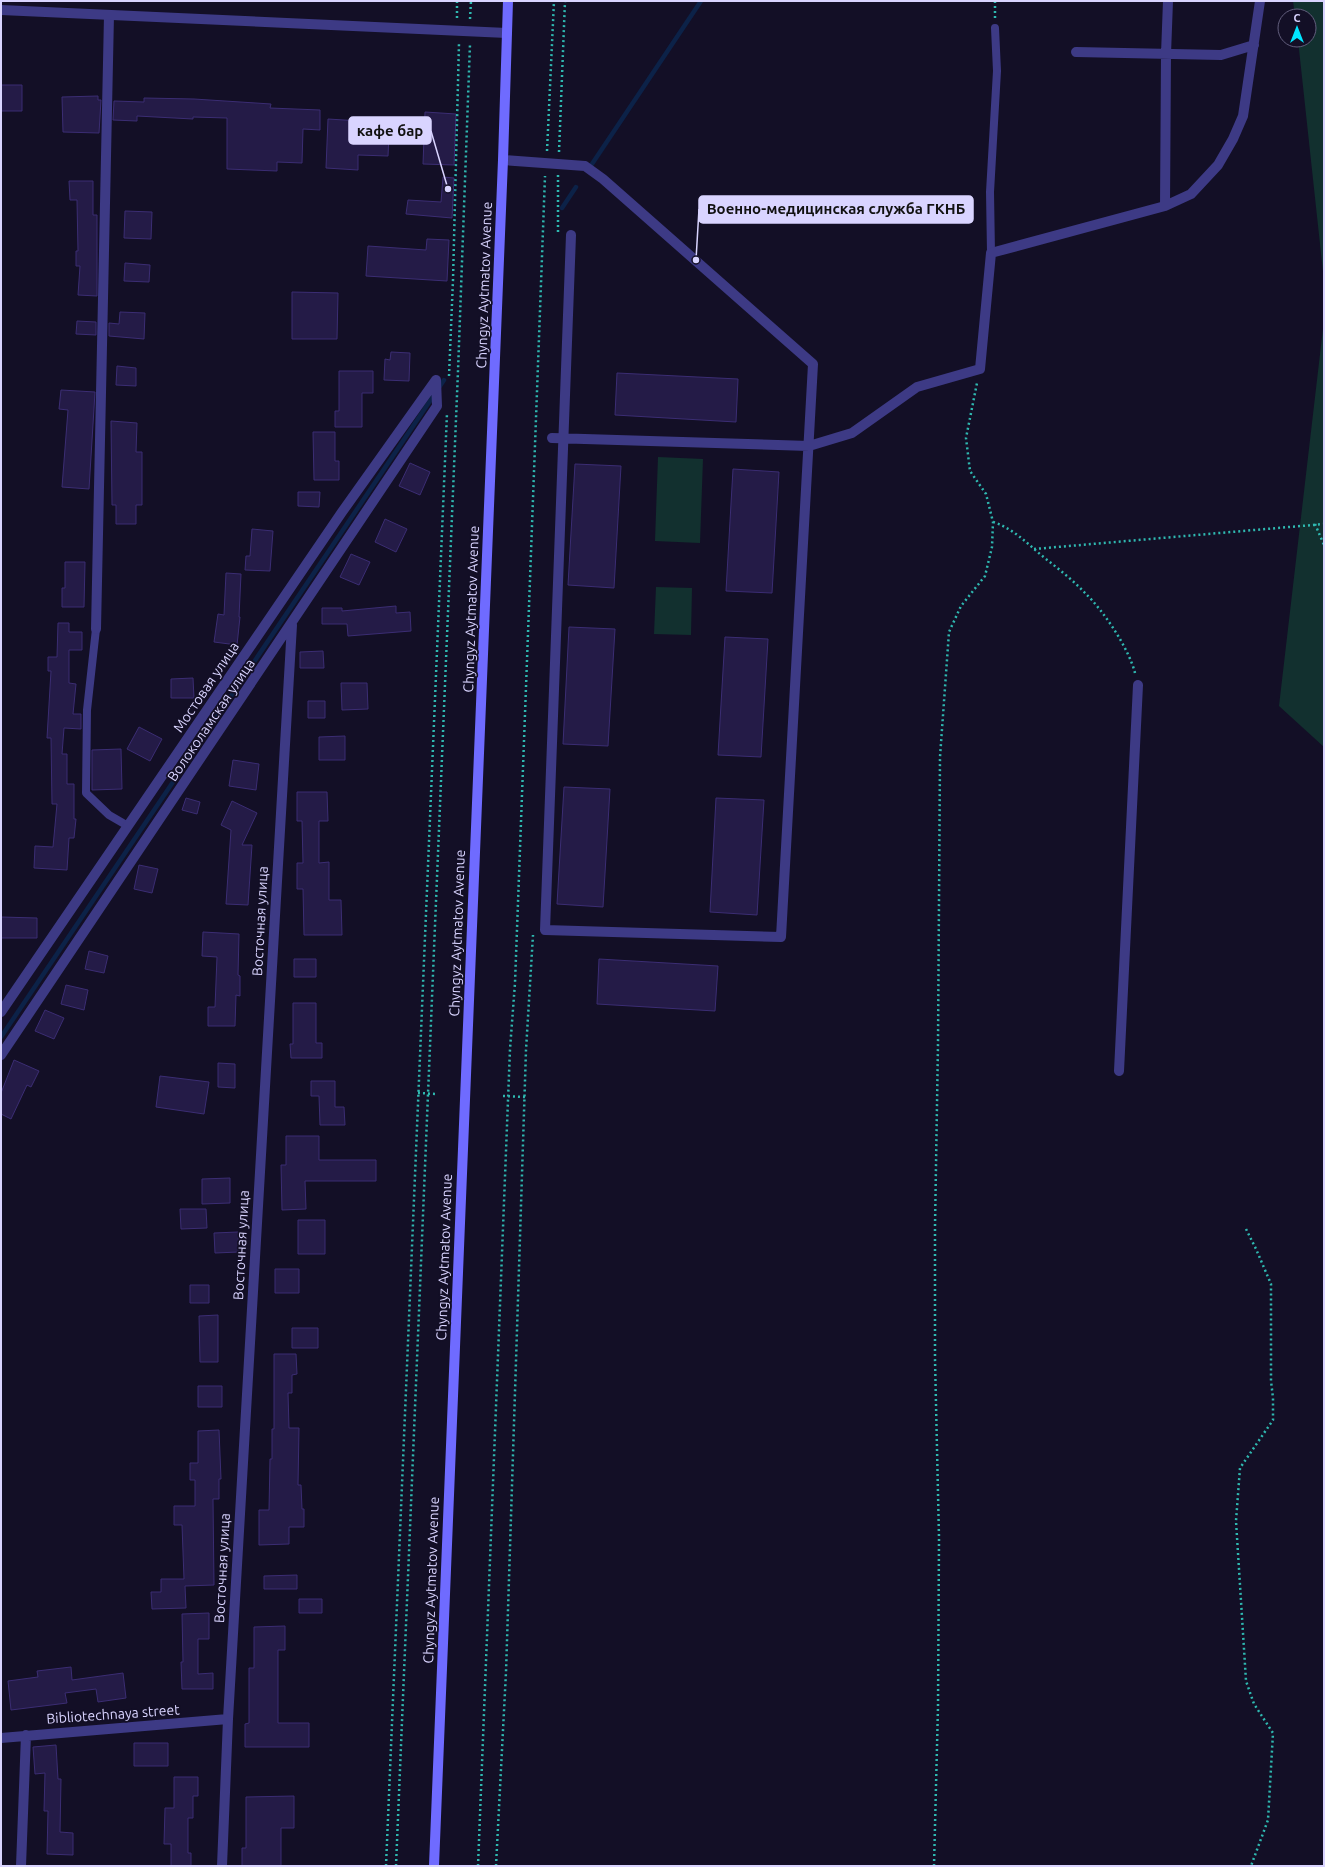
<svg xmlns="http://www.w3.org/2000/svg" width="1325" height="1867" font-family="Ubuntu,sans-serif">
<rect width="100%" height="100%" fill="#130f26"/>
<path fill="#12302f" d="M1293 1H1324V281L1298 40H1309V16H1295Z
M1324 320V747L1279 706Z
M658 457 703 459 700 543 655 541Z
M656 587 692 588 691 635 654 634Z"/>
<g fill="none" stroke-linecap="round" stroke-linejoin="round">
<path stroke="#0c2248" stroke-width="4.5" d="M592 164 701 1
M562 208 576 187
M438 389 444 380
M1 1037 434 395"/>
</g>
<path fill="#241b47" stroke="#3b2d73" d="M1 85H22V111H1Z
M98 96V100H101L99 133 63 132 62 97Z
M144 98 194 99 271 104 270 108 320 110V130L303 129 302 163 277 162V171L227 169V118L193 117V119L137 116V121L113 120 114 101 144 102Z
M425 112 456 114 454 165 423 164Z
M328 119 360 121 359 133 389 134 388 156 358 155V170L326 168Z
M443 177 454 178 452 218 406 214 408 200 441 202Z
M69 181H93V215H97V296L78 295 80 266H76V251H78L77 200H70Z
M125 211 152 212 151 239 124 238Z
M427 239 449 240 447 281 366 276 368 246 426 250Z
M125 263 150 265 149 282 124 281Z
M292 292 338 293 337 339H292Z
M120 312 145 313 144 339 109 336V323L119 324Z
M77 321 96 322V335L76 334Z
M391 352 410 353 409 381 384 380 385 359 390 360Z
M117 366 136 368V386L116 385Z
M339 371H373V393H362V427H335V411H339Z
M617 373 738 379 736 422 615 415Z
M61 390 95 392 89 489 62 487 68 410 59 409Z
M111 421 137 423 136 452H142V505H136V524H116V505H112Z
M313 432H335V461H339V480H314Z
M410 463 430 472 420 495 399 486Z
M575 464 621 466 614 588 568 585Z
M733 469 779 472 772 593 726 591Z
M298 492H320L319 507 298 506Z
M385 519 407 529 396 552 375 542Z
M252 529 273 531 270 571 245 570 246 556H250Z
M351 554 370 562 359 585 340 577Z
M65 562H85L84 607H62V588H65Z
M226 573 241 574 239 617H240L237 645 214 642 218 614 224 615Z
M396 606V613L410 612 411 631 348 636 347 624H322V608H342V611Z
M58 623H69V632H82V650H69V683L76 684 73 714H81V729L64 728 62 754H67V784H74V819H76L74 838H69L67 870 34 868 35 846 53 847 57 804H52L51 738H47L51 671H48V657H57Z
M569 627 615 629 608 746 563 744Z
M725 637 768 639 761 757 718 755Z
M323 651 324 668H300V652Z
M193 678 194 698H171V679Z
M341 683H367L368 709 342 710Z
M308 701H325V718H308Z
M139 727 162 739 150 761 127 749Z
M345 736V760H319V737Z
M121 749 122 789 92 790V750Z
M233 760 259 764 256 790 229 786Z
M564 787 610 789 603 907 557 904Z
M297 792H327L328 821H319V863L329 862V900H341L342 935H304L303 889H297V863H303L302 821H297Z
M186 798 200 802 197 814 182 810Z
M716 798 764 800 757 915 710 912Z
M232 801 257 813 242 845H252L248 905 226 904 231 830 221 825Z
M139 865 158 869 152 893 134 889Z
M1 917 37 918V938H1Z
M203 932 239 934 238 975 240 976V996L236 995 235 1026H208V1007H215L217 957 202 956Z
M89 951 108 956 104 973 85 969Z
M294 959H316V977H294Z
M599 959 718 966 715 1011 597 1004Z
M66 985 88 990 84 1010 61 1004Z
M293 1003H316V1043H322V1058H291L290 1044H293Z
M45 1010 64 1018 54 1039 35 1031Z
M14 1060 39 1071 31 1087 27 1085 11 1119 1 1114V1093Z
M218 1063 235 1064V1088L218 1087Z
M160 1076 209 1082 204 1114 156 1107Z
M311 1081H335V1107H344L345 1125H320L319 1096H311Z
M286 1136H319V1160H376V1181H305L306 1209 282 1210 281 1165H286Z
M230 1178V1203L202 1204V1179Z
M180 1209H206L207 1228 181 1229Z
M298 1220H325V1254H298Z
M238 1232 239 1252 215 1253 214 1233Z
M275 1269H299V1293H275Z
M190 1285H209V1303H190Z
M218 1315V1362H200L199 1316Z
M292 1328H318V1348H292Z
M274 1354H296L297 1374 292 1375V1393H288L289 1428H299L298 1485H301L302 1509H304V1527H289V1544L259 1545V1510H269L270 1459H272V1429H274Z
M198 1386H222V1407H198Z
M219 1430 221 1479H219V1499H213L214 1585 185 1586 186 1608 152 1609 151 1592H161V1579H184L182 1525H174V1506H195V1480H190V1463H198V1431Z
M297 1575V1589H264V1576Z
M299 1599H322V1613H299Z
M209 1613V1639H198V1674L213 1673V1689H182L181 1662H183L182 1614Z
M285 1626V1650H278V1723H309V1747H245V1724L249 1723V1668H254V1627Z
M71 1667 72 1680 123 1673 126 1698 98 1702 96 1689 65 1693 67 1703 11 1710 8 1681 38 1677 37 1671Z
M134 1743H168V1766H134Z
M56 1745 58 1779H61L60 1832 73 1833V1855L47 1854 48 1811H44L45 1773 35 1774 33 1747Z
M174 1777H198V1796H193V1818H188V1853H191V1866H171V1844H164L165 1808H174Z
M294 1796V1828H281V1866H242V1848H246V1797Z"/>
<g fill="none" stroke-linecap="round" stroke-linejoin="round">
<path stroke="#2fb8b0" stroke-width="2.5" stroke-dasharray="2 3" stroke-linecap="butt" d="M995 1V18
M457 18V1
M470 19 471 1
M547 151 554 1
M559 152 565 1
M558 232V175
M449 376 453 280 459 43
M993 522C1012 528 1026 542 1041 555 1056 567 1072 579 1085 593 1104 611 1129 649 1135 673
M1315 524 1324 545
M1034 549 1324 524
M418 1093 437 1094
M503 1096 525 1097
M1246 1229 1256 1249 1271 1284V1381L1273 1398V1420L1240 1468 1236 1521 1246 1681 1254 1704 1273 1733 1268 1820 1251 1866
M386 1866 447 413
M396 1866 458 371 470 44
M478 1866 510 1049 515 983 545 176
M496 1866 506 1672 526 1050 533 935
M934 1866 938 1707 939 1538 935 1359V1227L938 1044 940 757 949 632 961 606 985 576 992 547 993 522 986 494 970 471 966 438 977 383"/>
<path stroke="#3d3a85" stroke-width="8" d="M991 253 990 192 997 71 995 28
M96 629 87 710 86 793 109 815 128 826"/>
<path stroke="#3d3a85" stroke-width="10" d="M1076 52 1221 55 1254 45
M503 160 585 166 603 179 813 364 781 937 545 930 571 235
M1165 206 1166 54 1168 1
M552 438 809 446 852 433 917 387 980 369 991 253 1165 206 1191 194 1218 165 1233 139 1243 116 1260 1
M96 629 109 15
M1 1012 342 512 436 380
M1 1055 437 406 436 380
M1119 1071 1138 685
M1 1738 228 1719
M21 1866 26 1735
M222 1866 228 1719 292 625"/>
<path stroke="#3d3a85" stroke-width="10" d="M1 10 507 33"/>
<path stroke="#6f6bff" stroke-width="10" d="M434 1866 503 160 508 1"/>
</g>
<g text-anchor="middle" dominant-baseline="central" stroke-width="3.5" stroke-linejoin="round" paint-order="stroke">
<g font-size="14" fill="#d9d4ff" stroke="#130f26">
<text transform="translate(484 285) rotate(-88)">Chyngyz Aytmatov Avenue</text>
<text transform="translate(471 609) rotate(-88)">Chyngyz Aytmatov Avenue</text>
<text transform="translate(206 687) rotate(-56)">Мостовая улица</text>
<text transform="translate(211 720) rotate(-56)">Волоколамская улица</text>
<text transform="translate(260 921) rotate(-87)">Восточная улица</text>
<text transform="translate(457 933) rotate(-88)">Chyngyz Aytmatov Avenue</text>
<text transform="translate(241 1245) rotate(-87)">Восточная улица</text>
<text transform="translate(444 1257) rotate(-88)">Chyngyz Aytmatov Avenue</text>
<text transform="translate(222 1568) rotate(-87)">Восточная улица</text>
<text transform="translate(431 1580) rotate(-88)">Chyngyz Aytmatov Avenue</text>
<text transform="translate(113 1714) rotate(-4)">Bibliotechnaya street</text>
</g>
</g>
<path fill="none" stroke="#d9d4ff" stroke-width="1.5" d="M448 189L431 131M696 260L699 209"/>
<g fill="#d9d4ff" stroke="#130f26" stroke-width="1.5">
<circle cx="448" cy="189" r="4"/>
<circle cx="696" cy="260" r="4"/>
</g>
<g fill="#d9d4ff" stroke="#d9d4ff" stroke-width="1.5">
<rect x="349" y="117" width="82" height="27" rx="4"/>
<rect x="699" y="196" width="274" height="27" rx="4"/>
</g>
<g font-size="15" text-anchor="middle" font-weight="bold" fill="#111">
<text x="390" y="136">кафе бар</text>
<text x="836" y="214">Военно-медицинская служба ГКНБ</text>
</g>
<rect width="1325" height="1867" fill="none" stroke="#d9d4ff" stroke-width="4"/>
<g transform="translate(1297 28)"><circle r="19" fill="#130f26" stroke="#625e7d"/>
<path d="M0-3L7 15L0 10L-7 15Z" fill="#00e5ff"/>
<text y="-6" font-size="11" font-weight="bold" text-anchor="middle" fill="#d9d4ff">С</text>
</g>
</svg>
